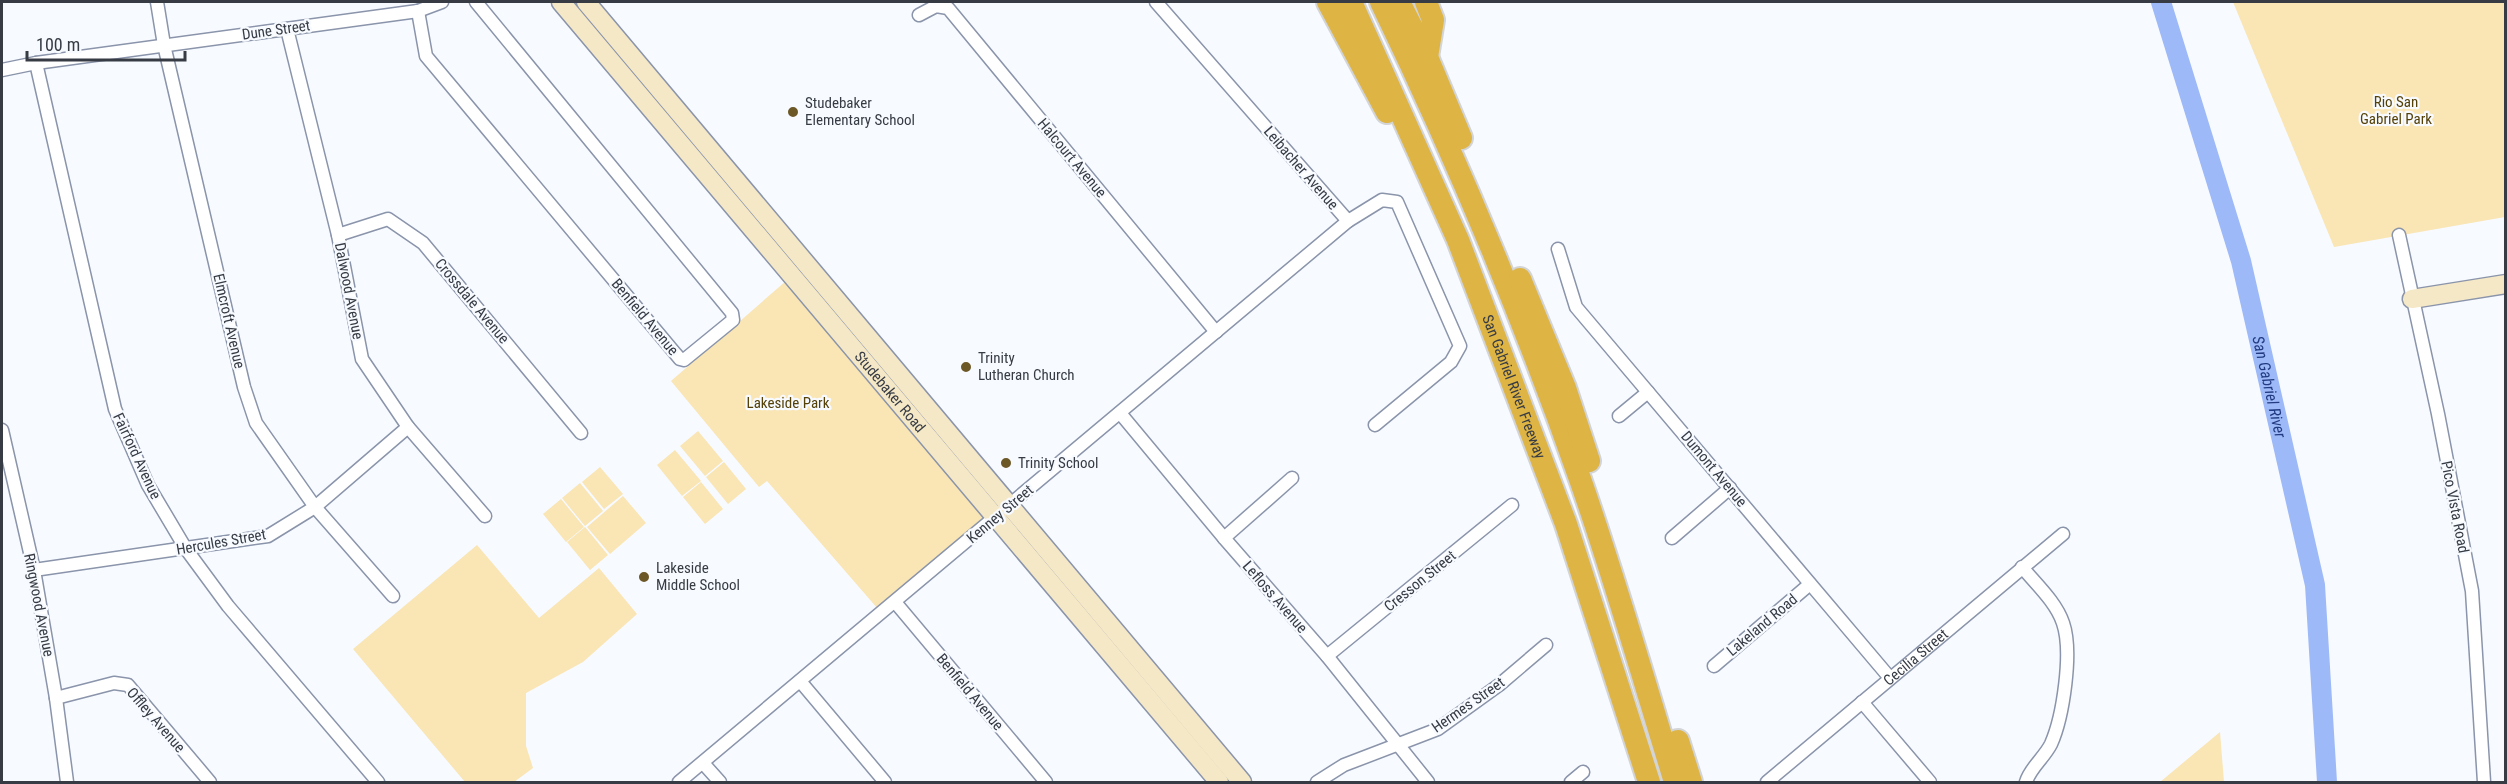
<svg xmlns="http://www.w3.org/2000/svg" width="2507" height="784" font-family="'Roboto Condensed',sans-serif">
<rect width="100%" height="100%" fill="#f7faff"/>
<path fill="#fae5b4" d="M2233 2H2505V217L2334 247Z
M786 281 985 518 878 609 767 481 759 487 671 381Z
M698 431 723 461 705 476 680 446Z
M675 450 701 481 682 496 657 465Z
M724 462 746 489 728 504 706 477Z
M600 467 623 494 604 509 582 482Z
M701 482 723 509 705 524 683 497Z
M580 483 603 511 585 526 562 498Z
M623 496 646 523 610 554 587 527Z
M561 499 584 527 566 542 543 514Z
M585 527 608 555 590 570 567 542Z
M477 545 539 618 599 568 637 614 583 662 526 693V746L533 768 514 782H465L353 649Z
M2220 732 2224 782H2160Z"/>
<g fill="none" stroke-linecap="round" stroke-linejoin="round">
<path stroke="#9eb9f7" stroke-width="20" id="s1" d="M2161 2 2241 261 2315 585 2327 782"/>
<g stroke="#8a94aa" stroke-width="15">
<g id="street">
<path d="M157 2 164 45 244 387 256 423 315 507 393 596"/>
<path d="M1156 2 1348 221 1382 200 1397 202 1460 346 1451 362 1375 425"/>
<path d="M418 11 426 56 674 352 680 359 684 360 733 320 732 313 476 2"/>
<path d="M919 15 936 6 948 8 1216 332"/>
<path d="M287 29 338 235 362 359 408 427 485 516"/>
<path d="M36 63 115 409 148 485 186 549 228 606 378 782"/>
<path d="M2 70 36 63 418 11 442 2"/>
<path d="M338 235 388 219 423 243 581 433"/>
<path d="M2399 235 2438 414 2472 591 2484 782"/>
<path d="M1558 249 1576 307 1890 678"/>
<path d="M1120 413 1224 538 1327 656 1428 782"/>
<path d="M1619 416 1648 392"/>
<path d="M2 430 34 570 56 698 67 782"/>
<path d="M1224 538 1292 478"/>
<path d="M1672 538 1730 488"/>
<path d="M2022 567C2036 584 2056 602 2063 623 2073 652 2063 717 2051 744 2044 758 2030 768 2026 782"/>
<path d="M34 570 268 536 315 507 408 427"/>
<path d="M895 602 1046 782"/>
<path d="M1327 656 1512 505"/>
<path d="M1714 666 1810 584"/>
<path d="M800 681 885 782"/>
<path d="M56 698 114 683 128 685 210 782"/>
<path d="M1862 702 1930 782"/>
<path d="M703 763 720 782"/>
<path d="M679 782 1348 221"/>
<path d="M1317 782 1344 765 1438 729 1499 685 1546 645"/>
<path d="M1571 782 1583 772"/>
<path id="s2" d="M1767 782 2063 534"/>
</g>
</g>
<g stroke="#8a94aa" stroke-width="21">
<g id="secondary">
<path id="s3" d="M561 2 1219 782"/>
<path d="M586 2 1242 782"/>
<path d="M2412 299 2506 284"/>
</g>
</g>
<g stroke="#d3d4d6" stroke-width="26">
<g id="highway">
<path d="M1328 2 1387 112"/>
<path id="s4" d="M1351 2 1458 240 1566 524 1649 782"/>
<path d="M1381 2C1456 157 1523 317 1580 479 1615 579 1644 681 1675 782"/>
<path d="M1399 2 1427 57 1461 138"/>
<path d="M1426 2 1433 20 1427 57"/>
<path d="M1520 279 1565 388 1589 461"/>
<path d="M1678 741 1691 782"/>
</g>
</g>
<use href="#street" stroke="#fff" stroke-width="12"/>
<use href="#secondary" stroke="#f5e8c7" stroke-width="18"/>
<use href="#highway" stroke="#deb445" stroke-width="22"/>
</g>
<g fill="#6c5827" stroke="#f7faff" stroke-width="2">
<circle cx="793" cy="112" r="6"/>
<circle cx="966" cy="367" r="6"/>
<circle cx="1006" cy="463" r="6"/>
<circle cx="644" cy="577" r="6"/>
</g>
<g text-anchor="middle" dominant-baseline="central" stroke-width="4.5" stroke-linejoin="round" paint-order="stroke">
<g font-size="15" fill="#363b44" stroke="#f7faff">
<text transform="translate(276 30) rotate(-8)">Dune Street</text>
<text transform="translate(1072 158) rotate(50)">Halcourt Avenue</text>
<text transform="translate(1301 168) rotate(49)">Leibacher Avenue</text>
<text transform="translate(349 291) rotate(79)">Dalwood Avenue</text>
<text transform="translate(472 301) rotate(50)">Crossdale Avenue</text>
<text transform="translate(645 317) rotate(50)">Benfield Avenue</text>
<text transform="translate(229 321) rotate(77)">Elmcroft Avenue</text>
<text stroke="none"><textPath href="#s4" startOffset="418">San Gabriel River Freeway</textPath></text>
<text stroke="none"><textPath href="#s3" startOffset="510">Studebaker Road</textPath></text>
<text transform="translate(137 456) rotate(65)">Fairford Avenue</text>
<text transform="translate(1714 469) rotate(50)">Dumont Avenue</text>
<text transform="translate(2455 507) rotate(79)">Pico Vista Road</text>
<text transform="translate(1000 514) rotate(-40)">Kenney Street</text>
<text transform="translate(221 542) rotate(-10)">Hercules Street</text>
<text transform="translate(1420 581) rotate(-39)">Cresson Street</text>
<text transform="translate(1275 597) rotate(49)">Lefloss Avenue</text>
<text transform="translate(39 605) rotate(79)">Ringwood Avenue</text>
<text transform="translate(1762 625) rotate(-40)">Lakeland Road</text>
<text stroke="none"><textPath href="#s2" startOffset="194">Cecilia Street</textPath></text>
<text transform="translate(970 692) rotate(50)">Benfield Avenue</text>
<text transform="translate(1468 705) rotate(-35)">Hermes Street</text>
<text transform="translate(156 720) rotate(49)">Offley Avenue</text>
</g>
<g font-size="15" fill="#554108" stroke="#f7faff">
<text x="2396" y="102">Rio San<tspan x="2396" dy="17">Gabriel Park</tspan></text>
<text x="788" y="403">Lakeside Park</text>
</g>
<g font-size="15" fill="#363b44" stroke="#f7faff" text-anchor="start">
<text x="805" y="103">Studebaker<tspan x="805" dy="17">Elementary School</tspan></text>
<text x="978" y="358">Trinity<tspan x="978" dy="17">Lutheran Church</tspan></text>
<text x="1018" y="463">Trinity School</text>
<text x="656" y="568">Lakeside<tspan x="656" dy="17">Middle School</tspan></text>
</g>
<g font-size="16" font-style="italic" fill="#223b82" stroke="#f7faff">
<text stroke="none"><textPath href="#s1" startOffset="400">San Gabriel River</textPath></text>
</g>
</g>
<rect width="2507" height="784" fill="none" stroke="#363b44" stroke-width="6"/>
<path d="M27 51v9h158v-9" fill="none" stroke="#363b44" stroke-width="3"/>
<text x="36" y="51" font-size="18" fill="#363b44" stroke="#f7faff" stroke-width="4.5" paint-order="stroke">100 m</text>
</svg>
